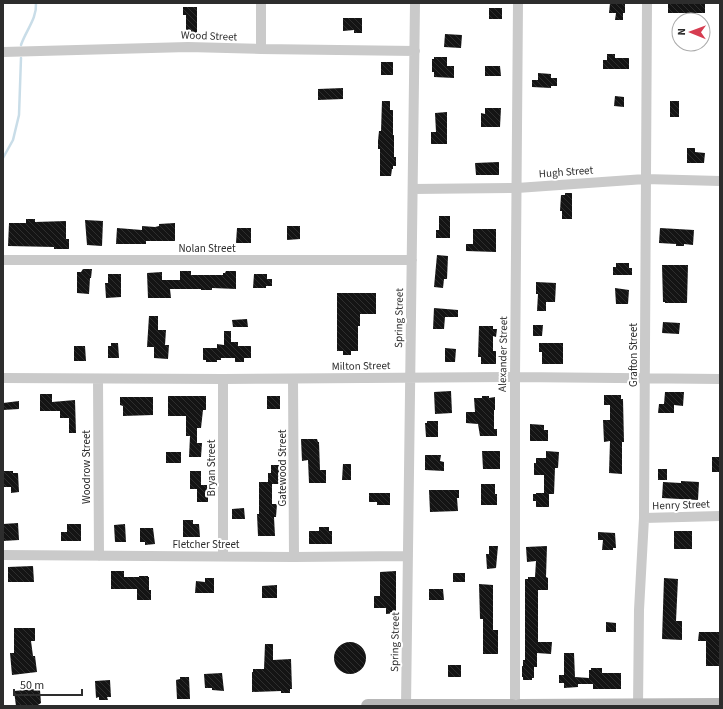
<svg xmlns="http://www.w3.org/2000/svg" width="723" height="709" font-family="'Source Sans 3',sans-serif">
<defs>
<pattern id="building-back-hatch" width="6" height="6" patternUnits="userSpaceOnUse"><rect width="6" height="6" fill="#141414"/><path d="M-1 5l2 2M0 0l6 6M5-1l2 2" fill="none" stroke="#2e2e2e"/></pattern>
</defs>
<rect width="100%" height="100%" fill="#fff"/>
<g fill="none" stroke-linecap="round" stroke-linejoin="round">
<path stroke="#c9dde8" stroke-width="2.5" d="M21 45C26 30 37 19 36 3
M3 158 13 140 19 115 21 58"/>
</g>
<path fill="url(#building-back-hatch)" d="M610 3H625V13H623V20H615L616 13H609Z
M668 3H705V13H668Z
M183 7H197V34H189V30H186V15H183Z
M489 8H502V19H489Z
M343 18H362V33H354V30L343 31Z
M445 34 462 35 461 48 444 47Z
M607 54H615V58H629V69H603V60H607Z
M434 57H447V66H454V78L434 77V72H432V59H434Z
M381 62H393V75H381Z
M485 66H500L501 76H485Z
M538 73 551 74V78H557V86H551V88L532 87V80H538Z
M343 88V99L318 100V89Z
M615 96 624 97V107L614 106Z
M382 101H390V110H393V135H394V157H396V166H393V169H392L391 176H380V149H378V141L379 131H381Z
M670 101H679V117H670Z
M485 108H501L500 127H481V113L485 114Z
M447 112V144H431V132H436L435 113Z
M687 148H695V152L705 153 704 163H687Z
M499 162V175H476L475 163Z
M565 193H572V219H562V211H560L561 195H565Z
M439 216H450V238H436V230H439Z
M26 219H35V222L66 221V239H69V249H54V247L8 246 9 223H26Z
M85 220 103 221 102 246 87 245Z
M175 223V241H146V244H116L117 228 142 230V226L155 227 159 226V224Z
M287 226H300V239L287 240Z
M237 228H251V243H236Z
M660 228 694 230 693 245 684 244V246H676V244L659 243Z
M473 229H496V252L466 251V244H473Z
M437 255 448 256 447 279H444L443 288 434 287Z
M616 263H629V268H632V275H613V267H616Z
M662 265H688L687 303H665V302H663Z
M83 269H92L91 278H90L89 294 77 293V272H81Z
M180 271H191V275H223V273H225L226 271H236V289L212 288V290H201V289H170L171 298H148L147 273 162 272V280H180Z
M108 274H121V297L106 298 105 283H108Z
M254 274H267V279H272V286H266V288H253Z
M536 282 556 283 555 302H546V311H537L538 294H536Z
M615 288 629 290 628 304H616Z
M337 293H376V314H360V326H358V351H351V355H343V351H337Z
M434 308 458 310V317H445L444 329H433Z
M149 316H158V330H166L165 345H169L168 359 154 358V347H147Z
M247 319 248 327H233L232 320Z
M663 322 680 323 679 334 662 333Z
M533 325H543L542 336H533Z
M479 326H493V329H497L496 337 493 336V351H496V364H481V357H478Z
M224 331H231V342H238V346H251V358H244V362H235V358H221V360H217V362H206V360H203V348H217V344L224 345Z
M111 343H118L119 358H108V346H111Z
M539 343H563V364H542V352H539Z
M74 346H85L86 361H74Z
M445 348 456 349 455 362H445Z
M451 391 452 413 435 414 434 392Z
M665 392H684L683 406 674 405V413H658L659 404H664Z
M40 394H52V402L75 400 76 433H69V418H60V411H40Z
M604 395H621V399H623L624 442H622V474L609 473 610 441 604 442 603 420H610V405H604Z
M168 396H206V410H203L201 428H197V443H202L201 457H189L190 436H186V416H168Z
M267 396H280V409H267Z
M482 396H489V398L495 397V410H494V429H497V436H480L478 424 466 423V412H475L474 398H482Z
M120 397H153V415L123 416V406L120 405Z
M19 401V409L3 410V403Z
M427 421H438V437H426L425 423H427Z
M530 424 544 425V430H548V441H530Z
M301 439H317L318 442H319L320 470H326V483H309L308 460 302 461Z
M482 451H500V469H483Z
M546 451 559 452 558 468H555L554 494H549V507H536V501H533V494H536V493H544V475H534V463H536V458H546Z
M166 452H181V463H166Z
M425 455H441L440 461 444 462V471L425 470Z
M712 457H720V472H712Z
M343 464H351V480H342Z
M271 465H279V473H281V480H279V484H272V504H277L276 517H274L275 536H258L257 514H259V482H268V473H271Z
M658 469H667V480H658Z
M3 471H13V473H18L19 492 11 493V487H3Z
M190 471H201V485H208V502H197V489H190Z
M681 481 699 482 698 500 662 498 663 482 681 483Z
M481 484H495V494H497V505H481Z
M429 490H459V498H457L458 511 430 512Z
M369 493H390V505H377V502H369Z
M244 508 245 519H232V509Z
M183 520H193V524H199L200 537H183Z
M18 523 19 540 3 541V524Z
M67 524H81V541H61V532H67Z
M125 524 126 542H115L114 525Z
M319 527H329V531H332V544H309V531H319Z
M140 528H153L155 544 145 545V542H140Z
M674 531H692V549H674Z
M598 532 615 533 616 548H613V550H602L603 540H598Z
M489 546H498L496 568 487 569 486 554H489Z
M547 546 546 577 548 578V590H538V642H552L551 654 537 653V667H534V678H532V680H523V677H522V666H523V660H525V579H528V577H535L536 561 527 562 526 547Z
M33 566 34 582H8V567Z
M111 571H124V577H139V576H148V577H149V590H151V600H137V589H111Z
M396 571V613L386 614V608H374V596H380V572Z
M453 573H465V582H453Z
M205 578H214V593H195L196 581 205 582Z
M664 578 678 579 676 621H682V640L662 639Z
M479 584 493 585V630H498V654H483V619H480Z
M277 585V598H262V586Z
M429 589H443L444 600H429Z
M606 622 616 623V632H606Z
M14 628H35V641H31L33 656H35L37 672 12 675 10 653H14Z
M699 632H720V666H706V641H698Z
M334 658a16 16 0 1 1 32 0a16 16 0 1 1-32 0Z
M265 644H273V660L291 659 292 689H290V693H281V691L252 692V672H253V669H264Z
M564 653H574L575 677 589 678V670H591V668H602V673H621V689H593V684H578V687L564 688V683H559V675H564Z
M448 665H461V677H448Z
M222 673 224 691 212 690V688H205L204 674Z
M180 677H189L190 699H177L176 680 180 679Z
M110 680 111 697H107L108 700H99V697L96 698 95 681Z
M36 689 40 690 41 703 38 705 16 706 14 691Z"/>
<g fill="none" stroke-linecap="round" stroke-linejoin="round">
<path stroke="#cacaca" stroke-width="10" d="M261 49V3
M3 52 188 47 261 49 415 51
M413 189 517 188 645 179 720 181
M3 260H412
M3 378 223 379 515 377 720 379
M98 379 99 556
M293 379 294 557
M644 518 720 516
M3 555 294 557 408 556
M223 556V379
M406 706 415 3
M515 706V377L518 3
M638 706 639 610 644 518 647 3"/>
<path stroke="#b7b7b7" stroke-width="14" d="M368 706H512
M520 706 720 705"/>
</g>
<g text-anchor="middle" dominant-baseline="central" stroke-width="4" stroke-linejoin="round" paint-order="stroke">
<g font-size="11" fill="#2d2d2d" stroke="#fff">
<text transform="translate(209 36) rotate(2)">Wood Street</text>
<text transform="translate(566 172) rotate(-4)">Hugh Street</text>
<text x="207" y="248">Nolan Street</text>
<text transform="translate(399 318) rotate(-89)">Spring Street</text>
<text transform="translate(503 354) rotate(-89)">Alexander Street</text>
<text transform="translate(633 355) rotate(-90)">Grafton Street</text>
<text transform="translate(361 366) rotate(-1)">Milton Street</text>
<text transform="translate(86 467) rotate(-90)">Woodrow Street</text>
<text transform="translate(211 468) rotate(-90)">Bryan Street</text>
<text transform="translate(282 468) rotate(-90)">Gatewood Street</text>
<text transform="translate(681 505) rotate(-2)">Henry Street</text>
<text x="206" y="544">Fletcher Street</text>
<text transform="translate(395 642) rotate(-89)">Spring Street</text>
</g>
</g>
<rect width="723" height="709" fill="none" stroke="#2d2d2d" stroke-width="8"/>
<g transform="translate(691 32) rotate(271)"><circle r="19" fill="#ffffff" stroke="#ababab"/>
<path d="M0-3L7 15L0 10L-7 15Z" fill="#d63d51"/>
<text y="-6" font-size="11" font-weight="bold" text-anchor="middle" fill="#2d2d2d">N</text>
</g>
<path d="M14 689v6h68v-6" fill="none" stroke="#2d2d2d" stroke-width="2"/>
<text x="20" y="689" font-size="12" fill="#2d2d2d" stroke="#ffffff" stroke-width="3" paint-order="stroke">50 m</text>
</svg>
